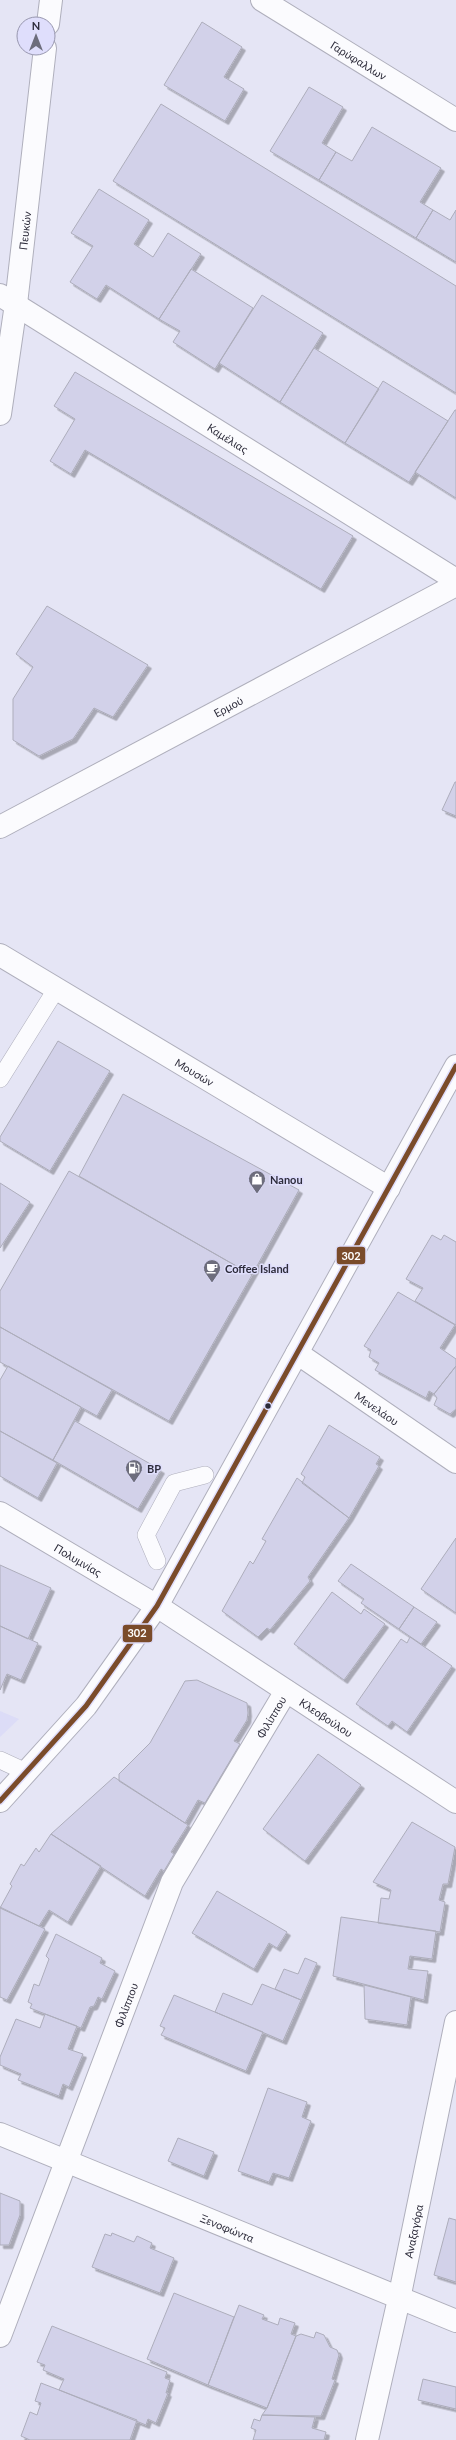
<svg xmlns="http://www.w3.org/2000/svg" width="456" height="2440" font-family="Lato,sans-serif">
<defs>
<filter id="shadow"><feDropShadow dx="3.5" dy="3.5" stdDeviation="0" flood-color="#0004"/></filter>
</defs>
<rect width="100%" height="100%" fill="#e5e5f5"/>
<path fill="#dcdcf7" d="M0 1711 19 1719 0 1737Z"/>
<path fill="#d2d1e9" stroke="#adadbb" filter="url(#shadow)" d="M202 22 242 47 224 77 244 89 225 121 164 85Z
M309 87 343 107 322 143 336 152 319 180 270 151Z
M161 104 456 286V393L113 181Z
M372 127 441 168 420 202 433 210 416 238 319 180 336 152 352 161Z
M99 189 149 220 134 244 153 257 168 233 201 254 159 319 106 285 97 299 70 282 93 246 71 233Z
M433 210 450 220 456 210V262L416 238Z
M191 269 253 308 215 369 173 342 180 331 159 319Z
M262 295 323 333 280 402 219 363Z
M314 348 379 389 345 443 280 402Z
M75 372 353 536 321 589 85 450 71 474 50 461 75 419 54 406Z
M383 381 448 421 409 482 345 443Z
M455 410H456V498L415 472Z
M47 606 148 665 113 717 94 708 73 739 39 756 13 740V699L33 667 16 654Z
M455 782H456V816L442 810Z
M58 1041 110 1071 50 1171 0 1141V1137Z
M123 1094 299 1190 252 1275 79 1176Z
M69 1171 252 1275 169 1421 0 1327V1291Z
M0 1183 30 1202 0 1248Z
M432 1235 441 1240 444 1235 456 1242V1325L415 1301 423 1288 406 1279Z
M398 1292 455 1325 440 1348 456 1359V1366L434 1394 429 1391 426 1398 375 1370 379 1363 369 1357 371 1350 364 1346Z
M0 1327 112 1390 97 1416 0 1362Z
M8 1366 81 1407 53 1460 0 1431V1380Z
M456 1366V1409L450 1414 434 1405 437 1398 434 1394Z
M75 1421 161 1470 138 1509 53 1460Z
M329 1425 380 1457 376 1464 379 1466 349 1518 302 1483 305 1477 301 1474Z
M0 1431 57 1463 38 1498 0 1476Z
M297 1478 349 1518 308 1577 310 1581 270 1630 267 1628 258 1637 222 1611 250 1561 253 1564 266 1541 262 1539Z
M456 1538V1613L421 1589Z
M351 1564 414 1607 399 1629 361 1603 364 1599 338 1581Z
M0 1565 51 1588 28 1639 0 1626Z
M332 1592 361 1614 364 1609 385 1624 344 1680 294 1644Z
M414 1607 437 1622 421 1644 399 1629Z
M0 1626 38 1643 21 1680 7 1674 0 1690Z
M410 1637 452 1666 407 1732 392 1721 388 1726 356 1704 401 1639 407 1643Z
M197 1680 247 1703 248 1713 247 1720 234 1741 240 1744 205 1803 198 1800 185 1823 119 1781V1774L150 1743 185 1681Z
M318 1754 361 1785 305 1861 263 1829Z
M114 1777 188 1825 171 1852 174 1854 164 1871 161 1869 145 1896 51 1834Z
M412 1822 455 1847 448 1884H443L439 1900 445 1902 440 1932 378 1923 381 1898 389 1899 391 1890 373 1882Z
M51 1834 101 1866 68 1922 49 1910 39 1926 0 1908 12 1886 10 1884 21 1864 24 1866 36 1848 39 1852Z
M217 1891 287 1932 277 1948 269 1943 254 1969 192 1933Z
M0 1907 45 1929 7 2000 0 1997Z
M341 1917 436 1931 432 1959 410 1956 408 1969 428 1971 424 2000 333 1976Z
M56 1934 102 1958 100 1963 115 1971 102 1999 98 1997 94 2006 90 2007 81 2028 30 2008 32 2004 28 2002 34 1984 39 1986 49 1959 46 1956Z
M305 1958 317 1963 301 2000 275 1989 284 1969 298 1974Z
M262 1984 301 2000 283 2041 215 2012 223 1993 252 2005Z
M364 1985 411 1997 407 2025 365 2019Z
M174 1995 263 2032 246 2071 161 2035 165 2028 160 2026Z
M45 2014 77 2026 68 2049 83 2054 69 2087 63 2084 59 2096 18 2080 21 2074 0 2065V2057L16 2019 40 2028Z
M268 2088 307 2102 302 2117 311 2121 289 2178 273 2173 269 2182 238 2171Z
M178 2138 214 2152 204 2176 168 2161Z
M0 2193 20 2201V2215L9 2245H0Z
M449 2218 456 2220V2282L434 2275Z
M112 2233 134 2242 137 2236 152 2243 150 2248 174 2258 160 2293 92 2267 105 2234 111 2236Z
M174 2293 234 2317 208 2385 147 2359Z
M239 2305 264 2315 262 2319 278 2325 280 2318 295 2323 291 2334 296 2336 267 2408 208 2385Z
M52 2326 167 2372 165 2378 170 2380 166 2393H168L156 2423 148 2419 146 2425 59 2390 64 2379 43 2370 45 2365 37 2362Z
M316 2332 324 2335 330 2347 337 2350 339 2355 332 2379 335 2380 321 2416 262 2415 267 2408 296 2336 301 2334 314 2338Z
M423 2379 456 2387V2409L418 2400Z
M41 2383 137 2420 130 2440H30L21 2436 30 2412 37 2415 41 2403 35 2401Z
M262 2415 315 2417 312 2428 326 2432 324 2440H253L256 2430 251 2428 254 2419 260 2421Z"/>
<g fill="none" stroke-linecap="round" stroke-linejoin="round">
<g stroke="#afafbc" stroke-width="18">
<path id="lane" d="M0 1079 57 988
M157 1561 146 1535 174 1483 205 1475
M0 1760 26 1772"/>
</g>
<g stroke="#afafbc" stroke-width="24">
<g id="street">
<path id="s1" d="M262 0 456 120"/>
<path d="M48 24 51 0"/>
<path id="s2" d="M0 295 456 580"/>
<path id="s3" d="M0 414 16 304 45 48"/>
<path id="s4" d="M0 827 456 585"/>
<path id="s5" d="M0 955 389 1188"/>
<path id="s6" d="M297 1353 456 1462"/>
<path id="s7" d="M0 1513 157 1606 456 1802"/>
<path id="s8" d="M0 2336 172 1882 286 1691"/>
<path id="s9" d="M367 2440 399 2299 456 2022"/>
</g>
</g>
<g stroke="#afafbc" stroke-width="24">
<g id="secondary">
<path d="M0 1801 86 1706 157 1606 456 1066"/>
<path id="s10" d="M0 2134 456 2321"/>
</g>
</g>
<use href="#lane" stroke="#fbfbfe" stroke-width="17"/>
<use href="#street" stroke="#fbfbfe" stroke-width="22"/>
<use href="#secondary" stroke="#fbfbfe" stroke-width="22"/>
<g stroke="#dfdefc" stroke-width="8">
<path id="bus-1" d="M0 1801 86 1706 157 1606 456 1066"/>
</g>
<use href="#bus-1" stroke="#7a4b2a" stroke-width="5"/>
</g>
<defs>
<g id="shop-pin" transform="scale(0.9)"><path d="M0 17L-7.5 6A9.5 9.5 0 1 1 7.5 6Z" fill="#6d6d7c" stroke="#dfdefc"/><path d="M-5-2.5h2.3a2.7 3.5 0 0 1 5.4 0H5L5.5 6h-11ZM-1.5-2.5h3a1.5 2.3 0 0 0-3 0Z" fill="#fff"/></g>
<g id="cafe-pin" transform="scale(0.9)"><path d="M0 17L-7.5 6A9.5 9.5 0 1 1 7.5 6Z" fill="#6d6d7c" stroke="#dfdefc"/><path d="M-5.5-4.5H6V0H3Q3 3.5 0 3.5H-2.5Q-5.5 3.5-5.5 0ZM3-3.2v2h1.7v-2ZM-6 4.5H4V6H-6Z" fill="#fff"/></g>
<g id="fuel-pin" transform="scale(0.9)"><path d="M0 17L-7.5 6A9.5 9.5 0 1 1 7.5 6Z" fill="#6d6d7c" stroke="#dfdefc"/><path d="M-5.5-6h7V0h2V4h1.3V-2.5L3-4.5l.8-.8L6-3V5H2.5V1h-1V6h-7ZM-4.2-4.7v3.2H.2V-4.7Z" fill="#fff"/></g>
</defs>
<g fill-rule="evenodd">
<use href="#shop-pin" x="257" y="1179"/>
<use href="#cafe-pin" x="212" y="1268"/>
<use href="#fuel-pin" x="134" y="1468"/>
</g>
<circle fill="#2d2c3b" stroke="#dfdefc" stroke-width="1.5" cx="268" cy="1406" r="3.5"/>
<g text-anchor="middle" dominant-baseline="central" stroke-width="3" stroke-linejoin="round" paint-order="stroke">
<g font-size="11" fill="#2d2c3b" stroke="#dfdefc">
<text stroke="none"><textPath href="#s1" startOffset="114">Γαρύφαλλων</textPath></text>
<text stroke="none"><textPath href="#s3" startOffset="185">Πευκών</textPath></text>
<text stroke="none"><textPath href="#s2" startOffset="269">Καμέλιας</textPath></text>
<text stroke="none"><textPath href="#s4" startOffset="258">Ερμού</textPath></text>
<text stroke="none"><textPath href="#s5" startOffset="227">Μουσών</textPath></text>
<text stroke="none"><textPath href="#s6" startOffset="97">Μενελάου</textPath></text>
<text stroke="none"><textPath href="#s7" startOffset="91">Πολυμνίας</textPath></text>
<text stroke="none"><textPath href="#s8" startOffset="678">Φιλίππου</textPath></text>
<text stroke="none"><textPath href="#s7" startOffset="385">Κλεοβούλου</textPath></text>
<text stroke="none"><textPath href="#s8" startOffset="354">Φιλίππου</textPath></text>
<text stroke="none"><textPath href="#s10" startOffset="246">Ξενοφώντα</textPath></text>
<text stroke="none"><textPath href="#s9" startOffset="214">Αναξαγόρα</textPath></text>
</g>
<g font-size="11" font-weight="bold" fill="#2d2c3b" stroke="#dfdefc" text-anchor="start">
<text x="270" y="1179">Nanou</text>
<text x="225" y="1268">Coffee Island</text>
<text x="147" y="1468">BP</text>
</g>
</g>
<g stroke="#dfdefc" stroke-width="1.5">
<rect x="336" y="1246" width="30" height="19" rx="4" fill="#7a4b2a"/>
<rect x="122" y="1624" width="31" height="19" rx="4" fill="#7a4b2a"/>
</g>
<g font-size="11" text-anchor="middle" font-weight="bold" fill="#fff">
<text x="351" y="1260">302</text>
<text x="137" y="1637">302</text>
</g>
<g transform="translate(36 36)"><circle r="19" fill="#dfdefc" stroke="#9897af"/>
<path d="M0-3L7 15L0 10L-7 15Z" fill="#6d6d7c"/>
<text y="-6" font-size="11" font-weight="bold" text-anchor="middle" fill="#2d2c3b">N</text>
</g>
</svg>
